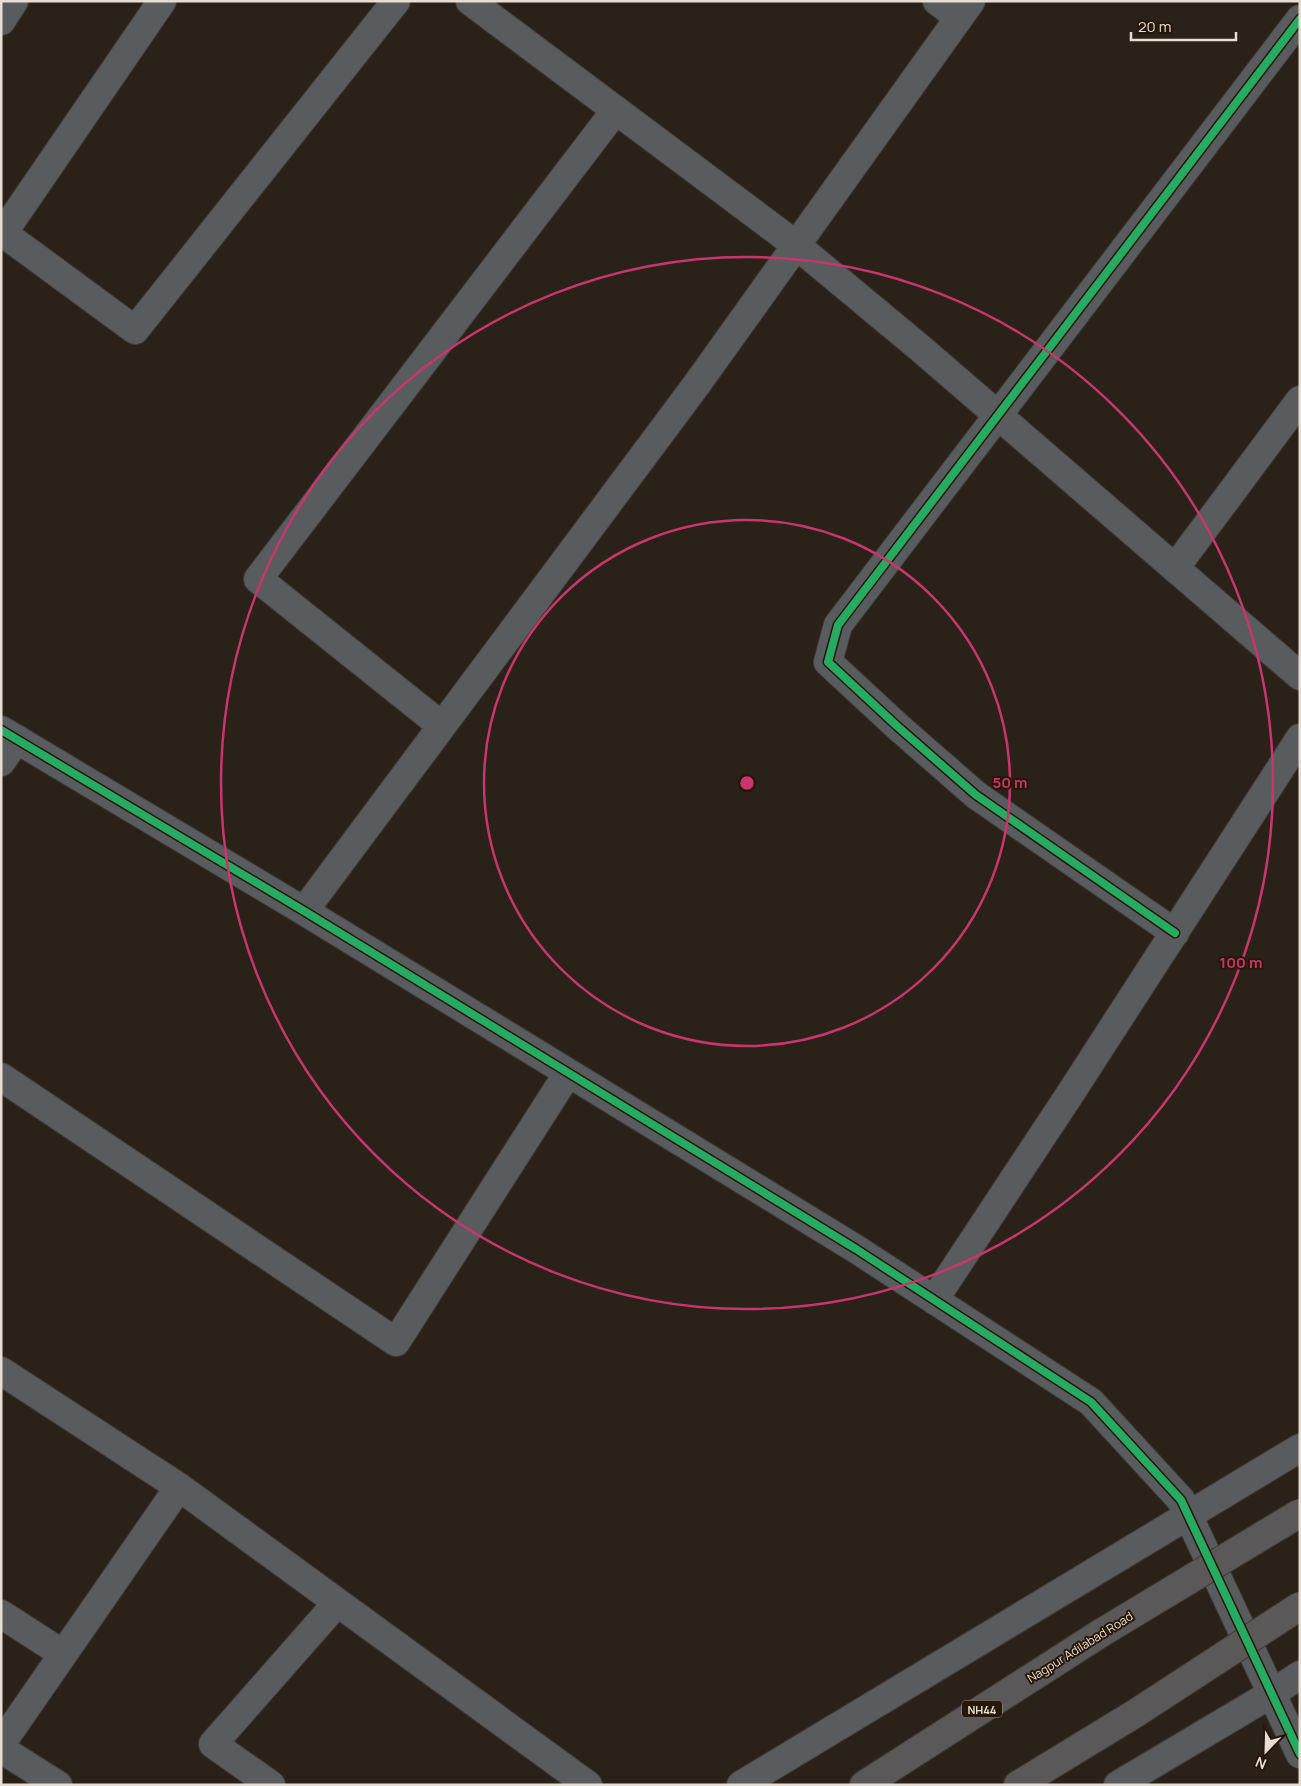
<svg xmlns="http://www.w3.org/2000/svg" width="1301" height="1786" font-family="Manrope,sans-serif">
<rect width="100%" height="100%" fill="#2a2118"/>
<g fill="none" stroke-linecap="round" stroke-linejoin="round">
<g stroke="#433b34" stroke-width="30">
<path id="minor" d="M470 1 796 245 920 348 1300 676
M937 1 959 18
M1 21 14 1
M1 232 3 233 162 1
M3 233 135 330 396 1
M1175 568 1300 400
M442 726 258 579 615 111
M1 730 304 911 856 1249 1091 1402 1181 1500 1300 1754
M1 762 17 739
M304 911 697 384 971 1
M1175 933 976 795 897 726 828 662 838 625 1300 19
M1 1077 396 1342 568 1073
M934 1300 1072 1091 1300 738
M1 1371 179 1487
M1 1614 63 1654
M1 1744 179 1487 588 1785
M1 1749 58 1785
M271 1785 213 1744 337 1603
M741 1785 1300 1448
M1118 1785 1271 1694 1300 1675"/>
</g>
<g stroke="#433b34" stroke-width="30">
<path id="highway" d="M864 1785 1101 1633
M1018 1785 1136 1713"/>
</g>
<use href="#minor" stroke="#595c5f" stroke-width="28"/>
<use href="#highway" stroke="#5a5858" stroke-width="28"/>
<g stroke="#433b34" stroke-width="30" stroke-linecap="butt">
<path id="highway-bridge" d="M1101 1633 1300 1513
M1136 1713 1300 1606"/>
</g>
<use href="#highway-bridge" stroke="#5a5858" stroke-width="28"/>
<g stroke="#271708" stroke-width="11">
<path id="cycleway" d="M1 730 304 911 856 1249 1091 1402 1181 1500 1300 1754
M1175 933 976 795 897 726 828 662 838 625 1300 19"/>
</g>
<use href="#cycleway" stroke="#26ab63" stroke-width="8"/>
</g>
<g fill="none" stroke="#c8366d" stroke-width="2.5">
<circle cx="747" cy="783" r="263"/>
<circle cx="747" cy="783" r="526"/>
</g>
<g text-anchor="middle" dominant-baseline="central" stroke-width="4" stroke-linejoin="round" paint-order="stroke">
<rect fill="#271708" stroke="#aea296" stroke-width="1" x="962" y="1700.5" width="40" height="17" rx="4"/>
<g font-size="11" font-weight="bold" fill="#e8ddd3">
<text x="982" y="1709">NH44</text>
</g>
<g font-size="12" fill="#e8ddd3" stroke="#271708">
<text transform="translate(1080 1647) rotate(-32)">Nagpur Adilabad Road</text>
</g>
</g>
<circle cx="747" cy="783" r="8" fill="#c8366d" stroke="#271708" stroke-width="2.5"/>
<g font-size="15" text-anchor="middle" font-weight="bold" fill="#c8366d" stroke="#271708" stroke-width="4" stroke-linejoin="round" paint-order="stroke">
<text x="1010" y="788">50 m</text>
<text x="1241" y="968">100 m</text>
</g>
<rect width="1301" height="1786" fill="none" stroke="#e8ddd3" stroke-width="5"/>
<g transform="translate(1266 1751) rotate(203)" stroke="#271708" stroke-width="4" paint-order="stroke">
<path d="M0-4L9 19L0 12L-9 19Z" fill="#e8ddd3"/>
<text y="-8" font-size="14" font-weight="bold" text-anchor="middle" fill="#e8ddd3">N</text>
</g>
<path d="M1131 32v8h105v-8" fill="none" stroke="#e8ddd3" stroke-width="2.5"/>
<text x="1138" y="32" font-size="15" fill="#e8ddd3" stroke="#271708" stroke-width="4" paint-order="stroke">20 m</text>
</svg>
